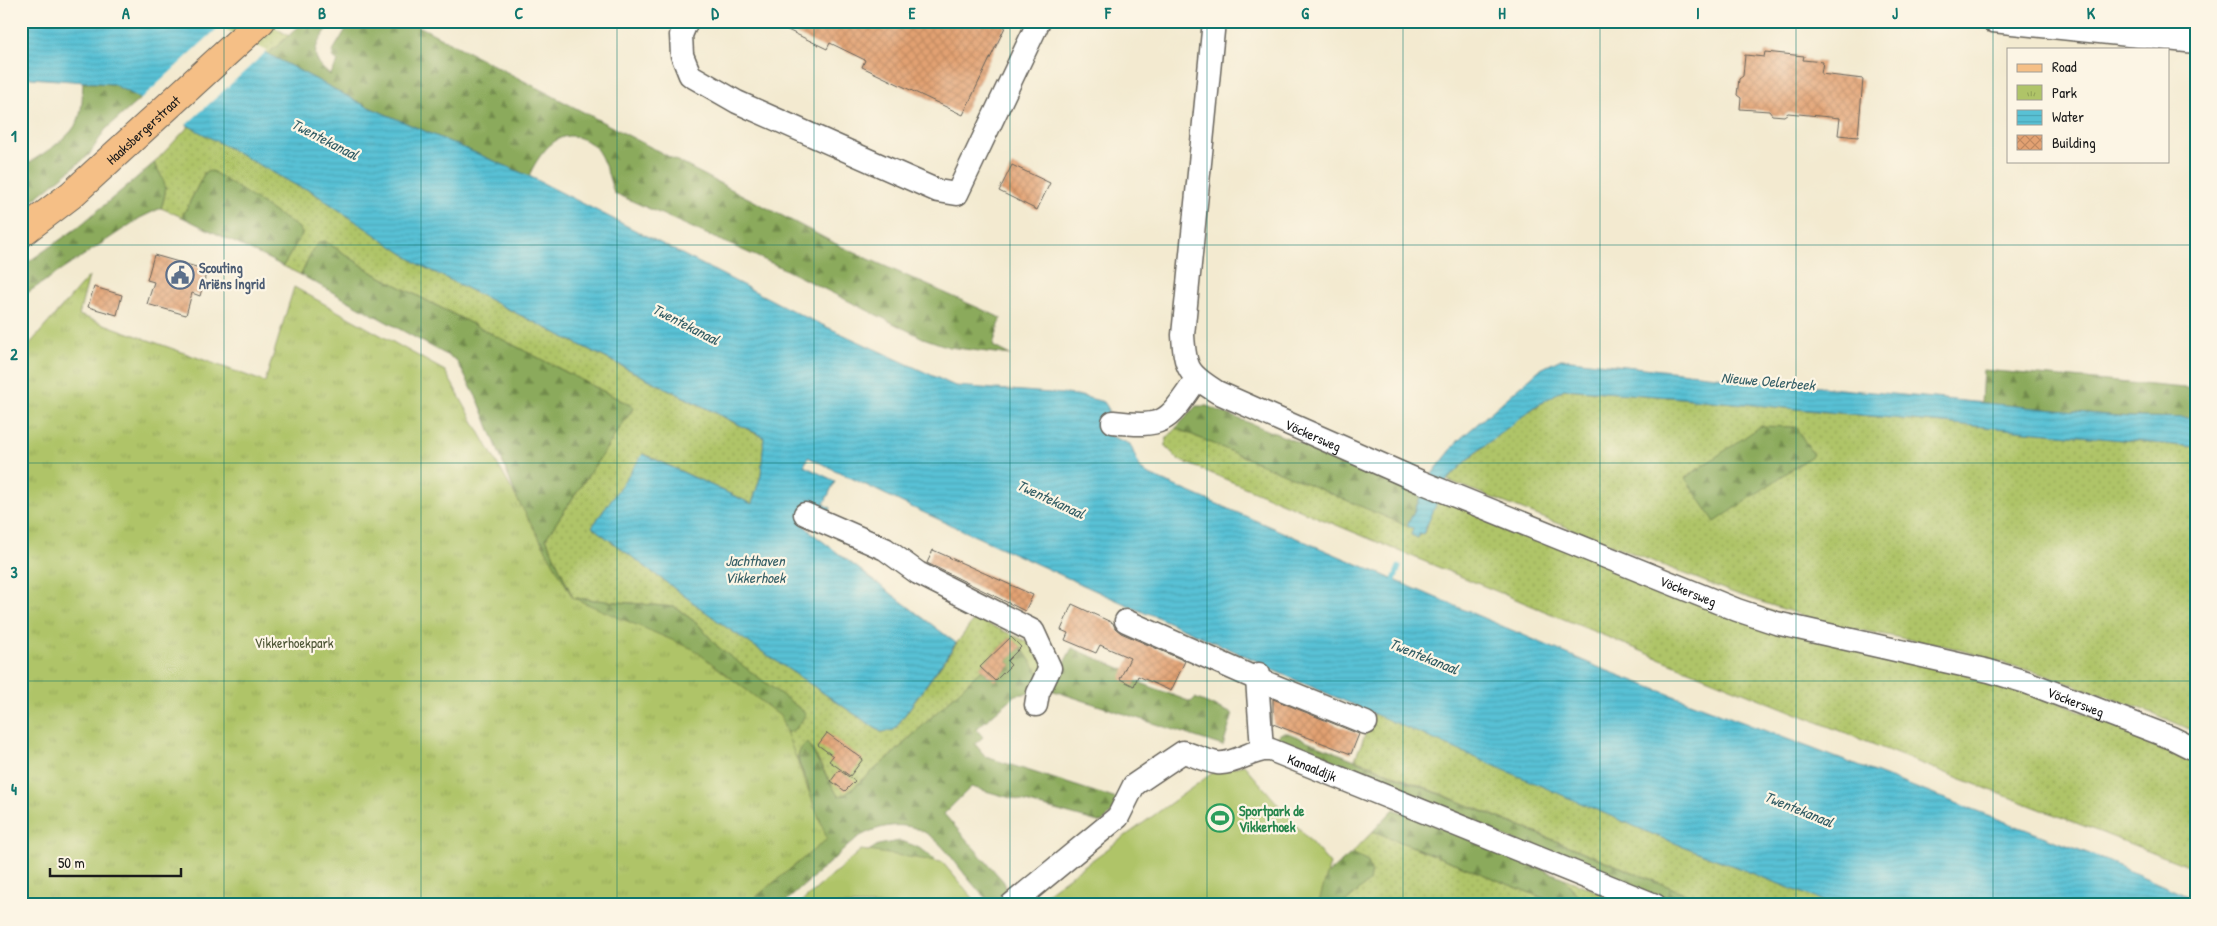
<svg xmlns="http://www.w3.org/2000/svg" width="2217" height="926" font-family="'Patrick Hand',sans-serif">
<defs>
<pattern id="grass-dots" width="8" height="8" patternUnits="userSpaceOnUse" patternTransform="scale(1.25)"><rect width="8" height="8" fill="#afc468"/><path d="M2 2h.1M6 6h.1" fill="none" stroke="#96a85a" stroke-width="1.8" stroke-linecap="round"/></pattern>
<pattern id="forest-firs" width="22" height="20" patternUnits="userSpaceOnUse" patternTransform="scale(1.25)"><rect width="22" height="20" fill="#8baa5c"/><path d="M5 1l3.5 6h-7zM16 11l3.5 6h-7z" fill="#718a4b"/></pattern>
<pattern id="park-tufts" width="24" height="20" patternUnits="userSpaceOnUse" patternTransform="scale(1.25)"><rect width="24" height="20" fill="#afc468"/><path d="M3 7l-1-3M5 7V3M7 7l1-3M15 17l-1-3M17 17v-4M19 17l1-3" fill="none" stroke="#96a85a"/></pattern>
<pattern id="water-rules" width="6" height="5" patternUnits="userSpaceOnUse" patternTransform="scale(1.25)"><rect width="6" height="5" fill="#58c1d5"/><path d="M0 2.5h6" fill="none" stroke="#4ca5b6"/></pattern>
<pattern id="building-cross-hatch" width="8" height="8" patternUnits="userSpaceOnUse" patternTransform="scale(1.25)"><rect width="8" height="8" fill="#e2a172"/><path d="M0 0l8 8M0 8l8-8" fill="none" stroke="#c18a62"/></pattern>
</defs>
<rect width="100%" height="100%" fill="#fcf5e5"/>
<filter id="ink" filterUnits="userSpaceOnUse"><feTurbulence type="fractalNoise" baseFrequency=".02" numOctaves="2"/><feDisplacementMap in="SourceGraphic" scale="10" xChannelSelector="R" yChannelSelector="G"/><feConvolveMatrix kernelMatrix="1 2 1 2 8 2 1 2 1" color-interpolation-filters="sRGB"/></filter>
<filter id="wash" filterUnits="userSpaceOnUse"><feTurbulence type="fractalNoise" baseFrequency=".0096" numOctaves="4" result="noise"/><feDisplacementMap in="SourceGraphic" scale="20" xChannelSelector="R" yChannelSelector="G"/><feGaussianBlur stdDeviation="1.12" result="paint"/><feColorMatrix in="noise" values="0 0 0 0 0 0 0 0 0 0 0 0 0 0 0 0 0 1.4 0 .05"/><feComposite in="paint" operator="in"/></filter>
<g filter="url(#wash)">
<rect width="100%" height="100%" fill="#f3ead0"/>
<path fill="url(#grass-dots)" stroke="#667042" d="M206 21H264L289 36 268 54Z
M189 126 301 188 308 189 420 265 765 438 761 475 752 504 644 454 592 527 726 627 881 732 894 730 975 618 1048 651 1042 679 1021 647 1011 637 980 667 982 669 894 753 846 794 838 796 808 742 797 757 810 788 809 798 718 647 698 624 675 607 573 598 546 538 634 407 375 274 325 241 312 251 301 275 283 266 302 234 205 172 182 217 161 208C169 185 165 183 154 163Z
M1564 389 1671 397 2196 447V619L2189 623 2196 633V732L2153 713 2044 675 1950 647 1832 625 1731 592 1447 480C1483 445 1521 414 1564 389Z
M1176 428 1413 528 1411 535 1418 538 1420 533H1424L1438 498 1541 541 2016 686 2196 757V869L1912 760 1646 653 1179 460 1165 446 1166 439Z
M1374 713 1657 836 1833 905H1714L1355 759Z
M1373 831 1548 900 1552 905H1342L1357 893 1368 862 1352 853Z
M1564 878 1631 905H1585Z"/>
<path fill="url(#forest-firs)" stroke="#54633c" d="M305 21H334C318 41 304 55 330 75L338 62 332 57 334 49 351 21H409L842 247 1001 318 993 346 1010 355 949 347 923 338 778 266 614 193C609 178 605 160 595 147 592 143 586 141 582 139 558 126 537 157 529 176L364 105 268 54Z
M83 82 113 84 140 99 105 130 89 155 21 210V168C37 157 67 141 76 124 83 113 82 95 83 82Z
M154 163C165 183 169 185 161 208L140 218 21 297V267L77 228Z
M212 171 299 228 302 234 283 266 182 217 205 172Z
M325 241 375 274 634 407 546 538 573 598 675 607 698 624 718 647 806 713C801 723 795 734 781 733L809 798C812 773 785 761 807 742L838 796 846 794 894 753 982 669 989 677 993 674 998 678 1011 665 1007 661 1021 647 1042 678 1050 660 1063 665 1072 648 1132 673 1130 679 1191 702 1195 698 1233 714 1223 746 1051 690 1016 695 976 729 983 737 975 744 986 757 1123 801 1102 823 971 787 944 814 1004 882 1007 902 1004 905C987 904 981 893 971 882 959 868 947 849 933 838 910 819 880 824 857 838L782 905H677L479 402 456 360 301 275 312 251 319 242Z
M1983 370 2196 389V418L2128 417 1981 403Z
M1196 406H1207L1423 492 1407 526 1176 428Z
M1761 426 1796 427 1813 455 1715 522 1685 478Z
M1282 733H1288L1714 905H1675L1269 742Z
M1394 809 1564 878 1585 905H1552L1548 900 1373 831Z
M900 841C920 846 931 854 944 870L804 905 856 859 878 845Z
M1352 853 1368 861 1371 871 1369 882 1342 905H1290Z"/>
<path fill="url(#park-tufts)" stroke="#667042" d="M89 276 79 315 265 382 294 287 445 371 573 598 693 649 780 716 827 839 746 905H21V354Z"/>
<path fill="#afc468" stroke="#667042" d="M1244 765 1330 864 1318 905H1030L1215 771Z
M861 850 942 862 979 905H798Z"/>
<path fill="url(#water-rules)" stroke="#3a6e78" d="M21 21H206L364 105 529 176 803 316 955 386 1077 395 1104 402 1108 408V435L1130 444 1140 468 1147 474 1600 668 2098 857 2196 900V905H1833L1657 836 1268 668V666L1148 613 1147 614 907 505 808 457 804 466 835 481 824 504 831 508 827 517 801 522 813 534 956 643 894 730 881 732 726 627 592 527 643 454 752 504 761 475 764 437 420 265 308 189 301 188 113 84 31 78 21 74Z
M1561 359 1779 383 2128 417 2196 418V447L1671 397 1564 389 1536 406 1476 452 1447 480 1423 534 1420 533 1418 538 1411 535 1413 528 1407 526 1432 474 1459 440 1539 370Z"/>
<path fill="#f3ead0" d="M220 26 267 51 185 126 139 101Z"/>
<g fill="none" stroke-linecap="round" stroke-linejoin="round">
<path stroke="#58c1d5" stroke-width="5" d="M1394 580 1399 567"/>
</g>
<g id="blocks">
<path fill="url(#building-cross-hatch)" d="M769 21H1008L963 115 862 67 865 60 830 43 827 49Z
M1765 52 1804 56 1803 60 1823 62 1821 74 1863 79 1858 137 1838 135 1840 118 1788 113 1784 116 1772 115 1769 111 1740 109 1741 98 1737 95 1739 79 1743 76 1745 55 1764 57Z
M1012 165 1050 183 1037 210 999 191Z
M154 255 207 270 200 296 192 293 186 315 147 304 154 282 147 280Z
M94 287 122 295 117 315 88 307Z
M933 550 1033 595 1025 611 927 563Z
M1072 604 1113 623 1115 628 1121 633 1185 661 1171 691 1138 676 1134 686 1120 679 1130 658 1100 645 1096 653 1065 640 1068 633 1061 630Z
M1011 637 1021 647 1007 661 1011 665 995 681 980 667Z
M1273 699 1359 734 1351 754 1273 724Z
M827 733 863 759 850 776 829 761 833 756 818 745Z
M839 770 855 781 845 791 831 781Z"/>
</g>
</g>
<g filter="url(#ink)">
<use href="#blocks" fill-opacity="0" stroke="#67645b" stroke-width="1"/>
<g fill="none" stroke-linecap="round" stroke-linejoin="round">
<g stroke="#67645b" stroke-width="25">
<g id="minor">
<path d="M687 21 681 35 682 55 690 75 737 102 938 191 957 194 1039 21"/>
<path id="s1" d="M1214 21 1183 335C1185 369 1188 374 1217 392L1421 482 1737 610 1776 623 1989 671 2026 682 2172 738 2196 750"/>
<path d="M1993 21 2196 42"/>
<path d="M1113 422C1166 428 1167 422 1196 380"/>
<path d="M805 514 885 549 918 573 1033 631 1050 668 1038 693 1036 705"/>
<path d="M1126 621 1257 679 1366 723"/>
<path d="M1259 674 1257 679 1262 749"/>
<path id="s2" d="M1011 905 1118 817 1134 785 1183 752C1194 755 1206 761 1217 763 1236 765 1252 748 1271 750L1655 905"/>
</g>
</g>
<g stroke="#67645b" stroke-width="30">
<g id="major">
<path id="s3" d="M21 233 71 195 261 21"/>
</g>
</g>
<use href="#minor" stroke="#fff" stroke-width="22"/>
<use href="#major" stroke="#f5bf86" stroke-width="28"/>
</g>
</g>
<path fill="none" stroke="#0f766e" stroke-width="1" stroke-opacity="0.55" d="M224 21V905M421 21V905M617 21V905M814 21V905M1010 21V905M1207 21V905M1403 21V905M1600 21V905M1796 21V905M1993 21V905M21 245H2196M21 463H2196M21 681H2196"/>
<defs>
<g id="civic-ring" transform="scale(1.4375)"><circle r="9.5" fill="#fcf5e5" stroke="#5c6f8a" stroke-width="1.5"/><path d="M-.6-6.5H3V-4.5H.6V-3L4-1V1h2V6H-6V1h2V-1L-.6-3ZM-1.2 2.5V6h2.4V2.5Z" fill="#5c6f8a"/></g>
<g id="stadium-ring" transform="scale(1.4375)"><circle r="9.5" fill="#fcf5e5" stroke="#2e9e5b" stroke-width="1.5"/><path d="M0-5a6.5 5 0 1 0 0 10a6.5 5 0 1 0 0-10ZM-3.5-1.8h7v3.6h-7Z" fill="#2e9e5b"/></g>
</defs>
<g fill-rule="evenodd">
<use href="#civic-ring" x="180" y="275"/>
<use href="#stadium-ring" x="1220" y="818"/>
</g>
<g text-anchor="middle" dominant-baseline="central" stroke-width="4.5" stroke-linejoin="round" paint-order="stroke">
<g font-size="14" fill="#1c1c1c" stroke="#fcf5e5">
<text stroke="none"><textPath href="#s3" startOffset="160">Haaksbergerstraat</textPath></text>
<text stroke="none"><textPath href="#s1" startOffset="492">Vöckersweg</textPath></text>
<text stroke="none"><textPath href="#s1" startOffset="898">Vöckersweg</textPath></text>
<text stroke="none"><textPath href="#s1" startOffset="1302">Vöckersweg</textPath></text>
<text stroke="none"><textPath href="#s2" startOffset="370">Kanaaldijk</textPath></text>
</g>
<g font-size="14" font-weight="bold" fill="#4e5e75" stroke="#fcf5e5" text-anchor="start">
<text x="199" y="267">Scouting<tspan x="199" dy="16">Ariëns Ingrid</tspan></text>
</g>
<g font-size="14" fill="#4f5737" stroke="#fcf5e5">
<text x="294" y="642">Vikkerhoekpark</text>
</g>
<g font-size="14" font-weight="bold" fill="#27864d" stroke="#fcf5e5" text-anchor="start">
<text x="1239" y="810">Sportpark de<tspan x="1239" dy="16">Vikkerhoek</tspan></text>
</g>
<g font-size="15" font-style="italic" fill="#345e66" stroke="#fcf5e5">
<text transform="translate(325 139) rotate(27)">Twentekanaal</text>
<text transform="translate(686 324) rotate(27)">Twentekanaal</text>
<text transform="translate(1768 381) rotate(5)">Nieuwe Oelerbeek</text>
<text transform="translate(1051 499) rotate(25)">Twentekanaal</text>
<text x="755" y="560">Jachthaven<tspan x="755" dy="17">Vikkerhoek</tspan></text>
<text transform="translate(1424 656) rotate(22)">Twentekanaal</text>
<text transform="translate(1799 809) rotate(22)">Twentekanaal</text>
</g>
</g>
<rect width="2217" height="926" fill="none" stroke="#fcf5e5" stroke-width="55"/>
<rect x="2007" y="48" width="162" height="115" fill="#fcf5e5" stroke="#a29e95"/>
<rect x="2017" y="64" width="25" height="8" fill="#f5bf86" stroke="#a29e95"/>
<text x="2052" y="72" font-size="15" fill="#1c1c1c">Road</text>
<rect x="2017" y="85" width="25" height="15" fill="url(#park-tufts)" stroke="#a29e95"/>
<text x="2052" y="98" font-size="15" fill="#1c1c1c">Park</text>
<rect x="2017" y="110" width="25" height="15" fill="url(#water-rules)" stroke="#a29e95"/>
<text x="2052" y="122" font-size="15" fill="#1c1c1c">Water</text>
<rect x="2017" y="135" width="25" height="15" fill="url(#building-cross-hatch)" stroke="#a29e95"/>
<text x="2052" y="148" font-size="15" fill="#1c1c1c">Building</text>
<path d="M50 868v8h131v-8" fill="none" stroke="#1c1c1c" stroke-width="2.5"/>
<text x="58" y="868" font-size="15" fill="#1c1c1c" stroke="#fcf5e5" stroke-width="4" paint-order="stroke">50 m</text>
<rect x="28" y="28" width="2162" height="870" fill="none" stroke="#0f766e" stroke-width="2"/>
<g font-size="16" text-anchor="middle" font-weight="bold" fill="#0f766e">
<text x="126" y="19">A</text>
<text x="322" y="19">B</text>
<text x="519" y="19">C</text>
<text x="715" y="19">D</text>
<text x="912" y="19">E</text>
<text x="1108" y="19">F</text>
<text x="1305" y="19">G</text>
<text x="1502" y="19">H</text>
<text x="1698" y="19">I</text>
<text x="1895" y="19">J</text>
<text x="2091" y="19">K</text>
<text x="14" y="142">1</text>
<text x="14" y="360">2</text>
<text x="14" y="578">3</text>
<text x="14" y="795">4</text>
</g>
</svg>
